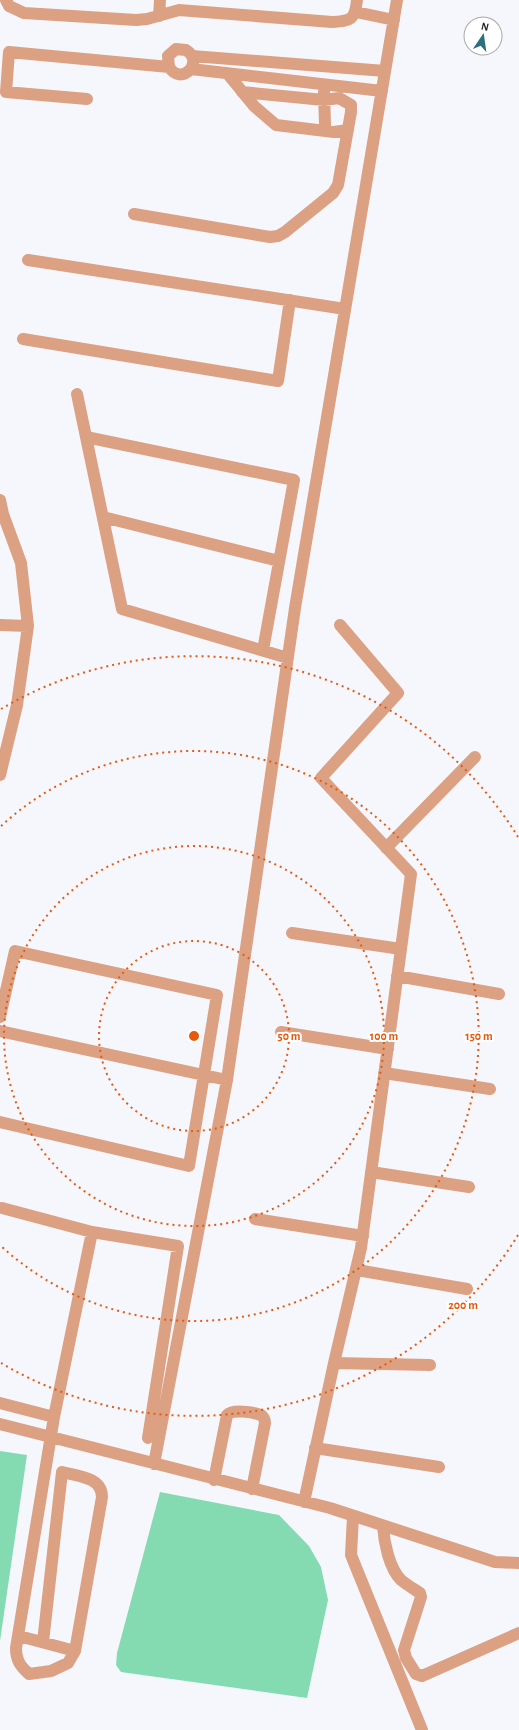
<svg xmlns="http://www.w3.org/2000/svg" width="519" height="1730" font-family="'Alegreya Sans',sans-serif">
<rect width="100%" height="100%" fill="#f6f7fd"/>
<path fill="#85dbb1" d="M0 1451 27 1455 0 1641Z
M160 1492 279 1515 309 1546 321 1567 328 1600 307 1698 121 1672 116 1665 117 1653Z"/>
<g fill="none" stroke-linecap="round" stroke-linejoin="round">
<path stroke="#dca083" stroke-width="12" d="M6 0 9 6 24 13 136 20 147 19 179 10 332 22C351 21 355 20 357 0
M356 12 394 20
M159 16 160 0
M192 56 385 71
M191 69 382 91
M227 73 254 106 276 125 334 132 348 130
M87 99 6 92 9 52 169 67C175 76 183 77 191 69 195 61 194 55 186 50L176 49 168 56 169 67
M323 130 325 125 324 92
M134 214 270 237 278 236 285 232 333 193 338 185 351 112V105L339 98 324 100 242 92
M28 260 345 309
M23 339 278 381 290 300
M77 394 122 609 288 658
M86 437 294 480 263 650
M0 500 3 514 21 563 28 626 17 705 0 775
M103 517 279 561
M0 625 28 626
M386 848 475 757
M292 933 401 949
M397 976 499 994
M0 1017 15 951 217 995 189 1166 0 1122
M0 1031 227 1080
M281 1032 388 1049
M384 1073 490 1089
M371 1172 469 1187
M2 1208 92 1232
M255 1219 363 1236
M357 1270 467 1289
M334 1363 430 1365
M0 1403 54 1417 92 1232 178 1246 148 1438
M0 1424 330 1508 495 1562 519 1563
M315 1448 439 1467
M154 1464 227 1080 295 608 397 0
M214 1480 227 1415C232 1409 253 1412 261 1415 264 1417 265 1420 265 1423L252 1489
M304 1502 334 1363 361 1248 411 874 321 778 398 693 340 625
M353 1516 351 1555 422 1730
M383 1526C384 1542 389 1568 401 1580 407 1585 414 1589 420 1593L421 1597 404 1650 406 1658 416 1674 422 1676 519 1633
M19 1636 75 1651
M43 1642 62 1472C78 1476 102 1477 102 1497L75 1651 68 1663 51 1671 29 1674C20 1666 16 1660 16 1648L54 1417"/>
</g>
<g fill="none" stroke="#e8590c" stroke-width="2" stroke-dasharray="2 4">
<circle cx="194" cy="1036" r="95"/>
<circle cx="194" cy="1036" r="190"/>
<path d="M1 826A285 285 0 1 1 1 1246"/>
<path d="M518 1235A380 380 0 0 1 1 1363M1 709A380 380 0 0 1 518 837"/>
</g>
<circle cx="194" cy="1036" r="6" fill="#e8590c" stroke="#fff" stroke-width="2"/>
<g font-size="12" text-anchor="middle" font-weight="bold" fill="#e8590c" stroke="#fff" stroke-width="4" stroke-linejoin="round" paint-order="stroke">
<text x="289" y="1040">50 m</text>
<text x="384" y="1040">100 m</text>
<text x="479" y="1040">150 m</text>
<text x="463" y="1309">200 m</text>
</g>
<g transform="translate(483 36) rotate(13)"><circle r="19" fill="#ffffff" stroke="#a9a9a9"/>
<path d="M0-3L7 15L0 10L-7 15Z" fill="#2b707f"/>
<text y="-6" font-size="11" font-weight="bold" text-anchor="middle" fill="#272729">N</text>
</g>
</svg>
